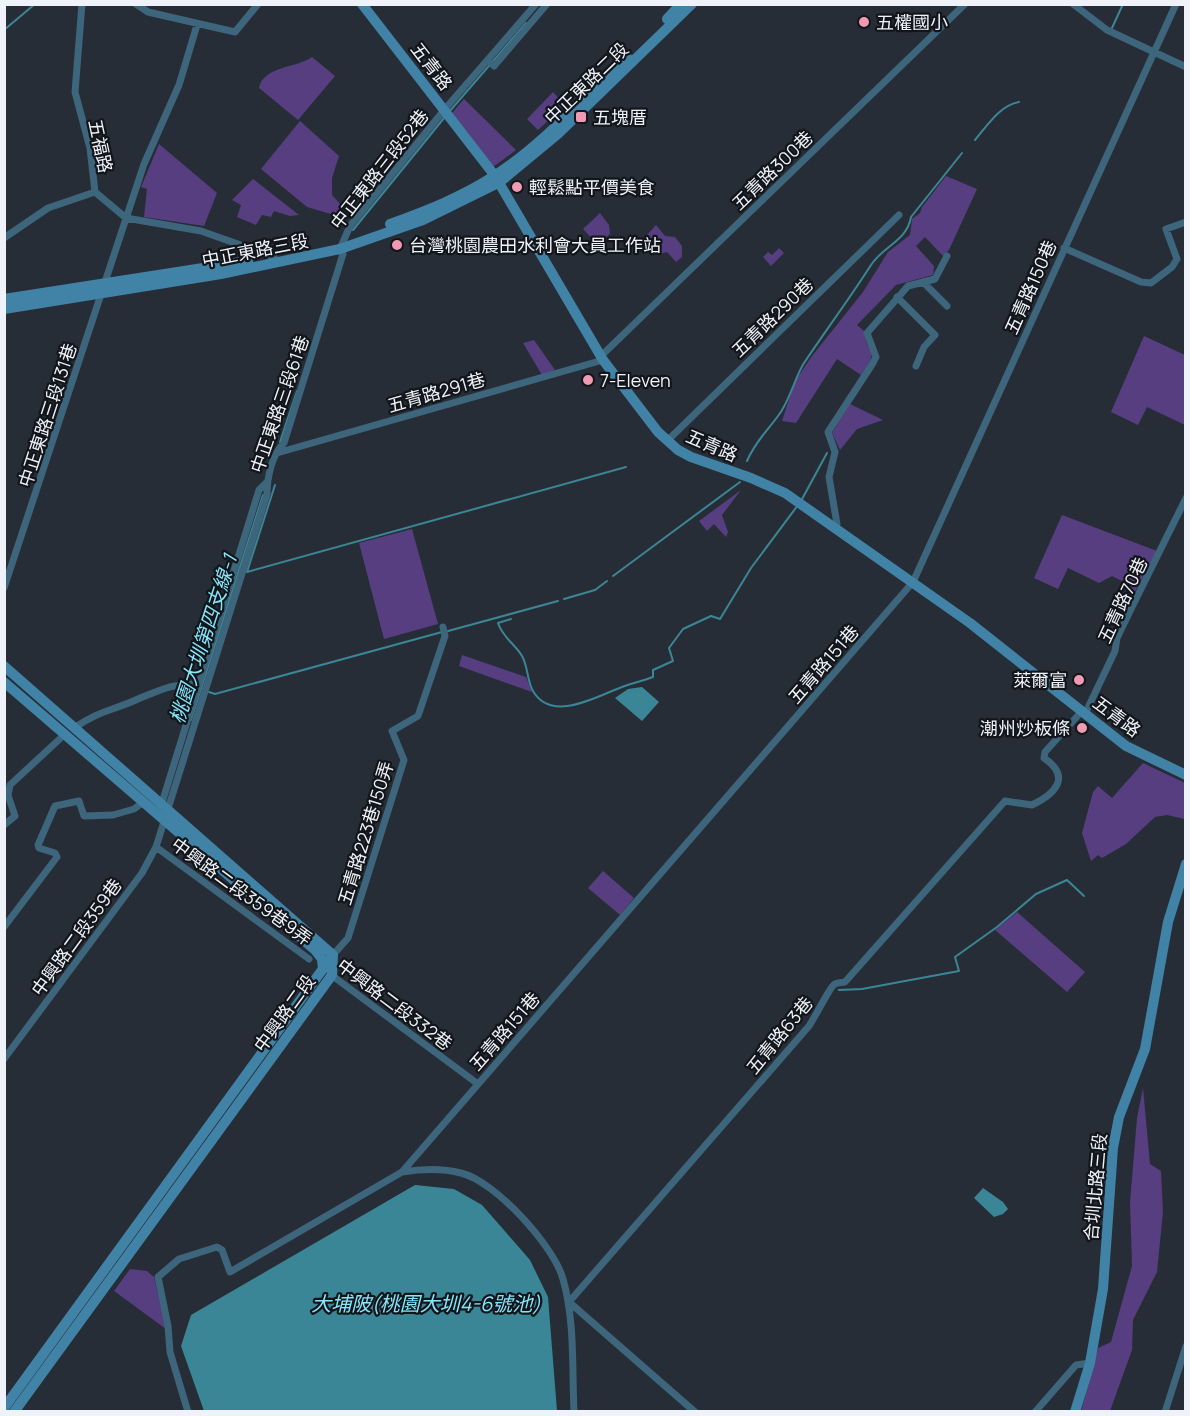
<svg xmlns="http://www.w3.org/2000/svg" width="1190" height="1416" font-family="Manrope,'Noto Sans TC',sans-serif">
<rect width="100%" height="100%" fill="#272d36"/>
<path fill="#563e80" d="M312 57 335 76 298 120 259 88C263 66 297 68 312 57Z
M553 92 565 105 538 130 527 119Z
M464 99 516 150 493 167 452 113Z
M300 121 339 156 332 178V195L343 207 334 215 307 207 261 169Z
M159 144 217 193 204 226 144 217 147 189 141 187Z
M946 176 977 189 949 250 943 256 925 237 916 246 934 266 933 275 896 285 857 325 864 331C867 357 881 348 861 375L837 359 796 423 782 421 795 381 812 356 863 292 888 252 910 235 912 219 920 213 922 207Z
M253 179 299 215 290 216 274 211 271 217 262 215 256 225 237 217 241 205 232 200Z
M600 213 609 225 610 234 598 245 583 229Z
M656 225 665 236 675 237 682 246V257L676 262 667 252 660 254 647 247 646 236Z
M779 248 784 253 771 266 763 257 768 252 772 255Z
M1144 336 1185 355V425L1147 407 1138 425 1111 412Z
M534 340 555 370 542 375 523 343Z
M850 404 883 420 857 429 840 450 832 433Z
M741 490 722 515 728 532 726 537 714 524 707 531 699 521Z
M1062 515 1157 551 1131 599 1122 581 1112 576 1099 583 1068 568 1058 589 1034 578Z
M412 529 438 624 384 639 359 543Z
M462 655 526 677 532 692 459 666Z
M1143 763 1185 783V819L1167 815 1155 817 1126 844 1102 858 1098 855 1091 861 1082 833 1093 792 1098 786 1112 798Z
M603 871 634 898 620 915 588 888Z
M1017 912 1085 972 1067 992 995 930Z
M1143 1088 1150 1164 1161 1171 1163 1212 1157 1272 1133 1320 1132 1350 1110 1411 1081 1412 1098 1348 1111 1342 1132 1266 1130 1202 1137 1118Z
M130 1269 147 1271 154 1277 166 1329 114 1291Z"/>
<path fill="#3b8696" d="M642 687 659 702 642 721 615 698 628 689Z
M415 1185 454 1189 482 1205 530 1260 548 1297 557 1411H204L181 1346 191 1315Z
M983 1188 1003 1202 1008 1209 1003 1214 994 1217 974 1198Z"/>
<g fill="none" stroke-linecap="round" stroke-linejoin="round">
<path stroke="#3b8696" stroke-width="2" d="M1112 28 1123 4
M4 30 35 4
M449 112 526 23
M975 140C987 126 1000 105 1019 102
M353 230 444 118
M280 442 297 391
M747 461C755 442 767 431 778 416 790 401 794 379 804 363 826 330 850 298 871 265 883 246 907 241 911 217L962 153
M275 485 247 572 626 467
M801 501 827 453
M613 576 740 482
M564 599 595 590 607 581
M511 619 498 623C503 638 515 644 522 656 528 666 527 681 533 691 552 724 599 695 622 687 632 683 643 681 653 677V670L673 661 669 648 683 629 711 616 720 619 751 568 798 505
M448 631 558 601
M209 692 215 694 442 632
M191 720 263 495
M839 990 862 989 959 971 955 957 997 927 1036 894 1067 880 1084 896"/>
<path stroke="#3d657b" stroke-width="7" d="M82 4 75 92 90 148 95 192
M136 4 148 12 235 32 258 4
M1073 4 1107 30 1186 67
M488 60 494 66 547 4
M95 192 126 218 201 231 274 257
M4 238 48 208 95 192
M1064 248 1141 282 1151 283 1172 267 1177 259 1166 229 1186 222
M923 282 947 306
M897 297 935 335 924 347 916 366
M600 357 965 4
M667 441 899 215
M277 453 603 360
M834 528 837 524 829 477 835 452 828 432 873 363 876 357 867 333 908 286 935 279 947 256
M4 588 144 164 179 85 197 25
M1085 714 1115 651 1117 638 1132 607 1186 498
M74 728C100 710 112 711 138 699 160 690 173 683 197 684
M161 806 259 490 267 482
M4 825 15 816 8 795 10 785 64 735
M156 847 309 959
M4 927 57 857 55 853 39 848 38 845 55 806 79 801 84 816 113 815 134 809 142 803
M333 955 348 938 404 760 392 731 418 716 445 636 443 627
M330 974 478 1084
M4 1059 142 873 156 847 267 494C267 478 272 454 284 443L343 254 340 249 350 226 445 109 536 4
M402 1172C421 1169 442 1168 461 1173 495 1181 554 1246 563 1279 575 1321 572 1368 574 1412
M569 1302 809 1026C814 1019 831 985 835 984 838 982 842 983 845 982L1005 801 1032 805C1055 794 1072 777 1044 758L1045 752 1082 711
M569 1302 695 1412
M188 1412 170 1352 168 1326 158 1277 179 1259 217 1247 222 1250 230 1272 402 1172 913 582 1176 4
M1035 1412 1076 1365 1090 1363
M1165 1412 1186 1346"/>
<path stroke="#4083a7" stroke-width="10" d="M362 4 495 176 603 360 658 432 678 450 691 457 751 478 785 493 970 623 1126 746 1186 775
M667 19 681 4
M390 224C426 211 462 197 494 176 544 144 584 97 627 57
M4 299 248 261
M4 309 221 274 340 249 423 220 500 182 558 134 692 4
M4 666 333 955 332 975 14 1412
M4 682 315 950 322 959 323 969
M4 1408 333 955
M1075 1412 1090 1363 1103 1289 1113 1148 1119 1117 1145 1049 1168 922 1186 864"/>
</g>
<g fill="#f19ab3" stroke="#121519" stroke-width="2">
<circle cx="864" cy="22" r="6"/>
<rect x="575" y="111" width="12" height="12" rx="3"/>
<circle cx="517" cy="187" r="6"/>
<circle cx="397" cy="245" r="6"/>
<circle cx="588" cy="380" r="6"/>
<circle cx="1079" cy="680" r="6"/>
<circle cx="1082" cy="728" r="6"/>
</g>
<g text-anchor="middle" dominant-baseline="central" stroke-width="4.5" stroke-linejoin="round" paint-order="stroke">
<g font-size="18" fill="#eff3f9" stroke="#121519" text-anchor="start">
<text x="876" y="22">五權國小</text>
<text x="593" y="117">五塊厝</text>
<text x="529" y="187">輕鬆點平價美食</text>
<text x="409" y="245">台灣桃園農田水利會大員工作站</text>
<text x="600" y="380">7-Eleven</text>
<text x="1067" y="680" text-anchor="end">萊爾富</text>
<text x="1070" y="728" text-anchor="end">潮州炒板條</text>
</g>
<g font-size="18" fill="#eff3f9" stroke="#121519">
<text transform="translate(432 66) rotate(52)">五青路</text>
<text transform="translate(586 83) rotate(-44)">中正東路二段</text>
<text transform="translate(101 146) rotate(78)">五福路</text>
<text transform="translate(379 169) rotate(-52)">中正東路三段52巷</text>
<text transform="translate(772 170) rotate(-44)">五青路300巷</text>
<text transform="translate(255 250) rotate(-11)">中正東路三段</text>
<text transform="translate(1030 287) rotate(-66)">五青路150巷</text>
<text transform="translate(772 317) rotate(-44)">五青路290巷</text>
<text transform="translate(436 392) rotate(-16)">五青路291巷</text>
<text transform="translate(279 404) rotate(-71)">中正東路三段61巷</text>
<text transform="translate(47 415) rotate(-72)">中正東路三段131巷</text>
<text transform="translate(712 445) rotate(23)">五青路</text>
<text transform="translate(1122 600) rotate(-65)">五青路70巷</text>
<text transform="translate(823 664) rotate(-49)">五青路151巷</text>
<text transform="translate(1117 716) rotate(37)">五青路</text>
<text transform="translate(365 833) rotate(-73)">五青路223巷150弄</text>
<text transform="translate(242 891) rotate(36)">中興路二段359巷9弄</text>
<text transform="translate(76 937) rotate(-54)">中興路二段359巷</text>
<text transform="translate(395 1004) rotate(37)">中興路二段332巷</text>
<text transform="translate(284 1013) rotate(-54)">中興路二段</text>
<text transform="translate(504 1031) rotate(-49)">五青路151巷</text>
<text transform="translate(779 1035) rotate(-51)">五青路63巷</text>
<text transform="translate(1095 1187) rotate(-85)">合圳北路三段</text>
</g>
<g font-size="20" font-style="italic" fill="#85e5fb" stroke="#121519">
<text transform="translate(203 639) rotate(-72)">桃園大圳第四支線-1</text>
<text x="426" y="1303">大埔陂(桃園大圳4-6號池)</text>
</g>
</g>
<rect width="1190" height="1416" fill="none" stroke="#eff3f9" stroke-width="12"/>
</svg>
